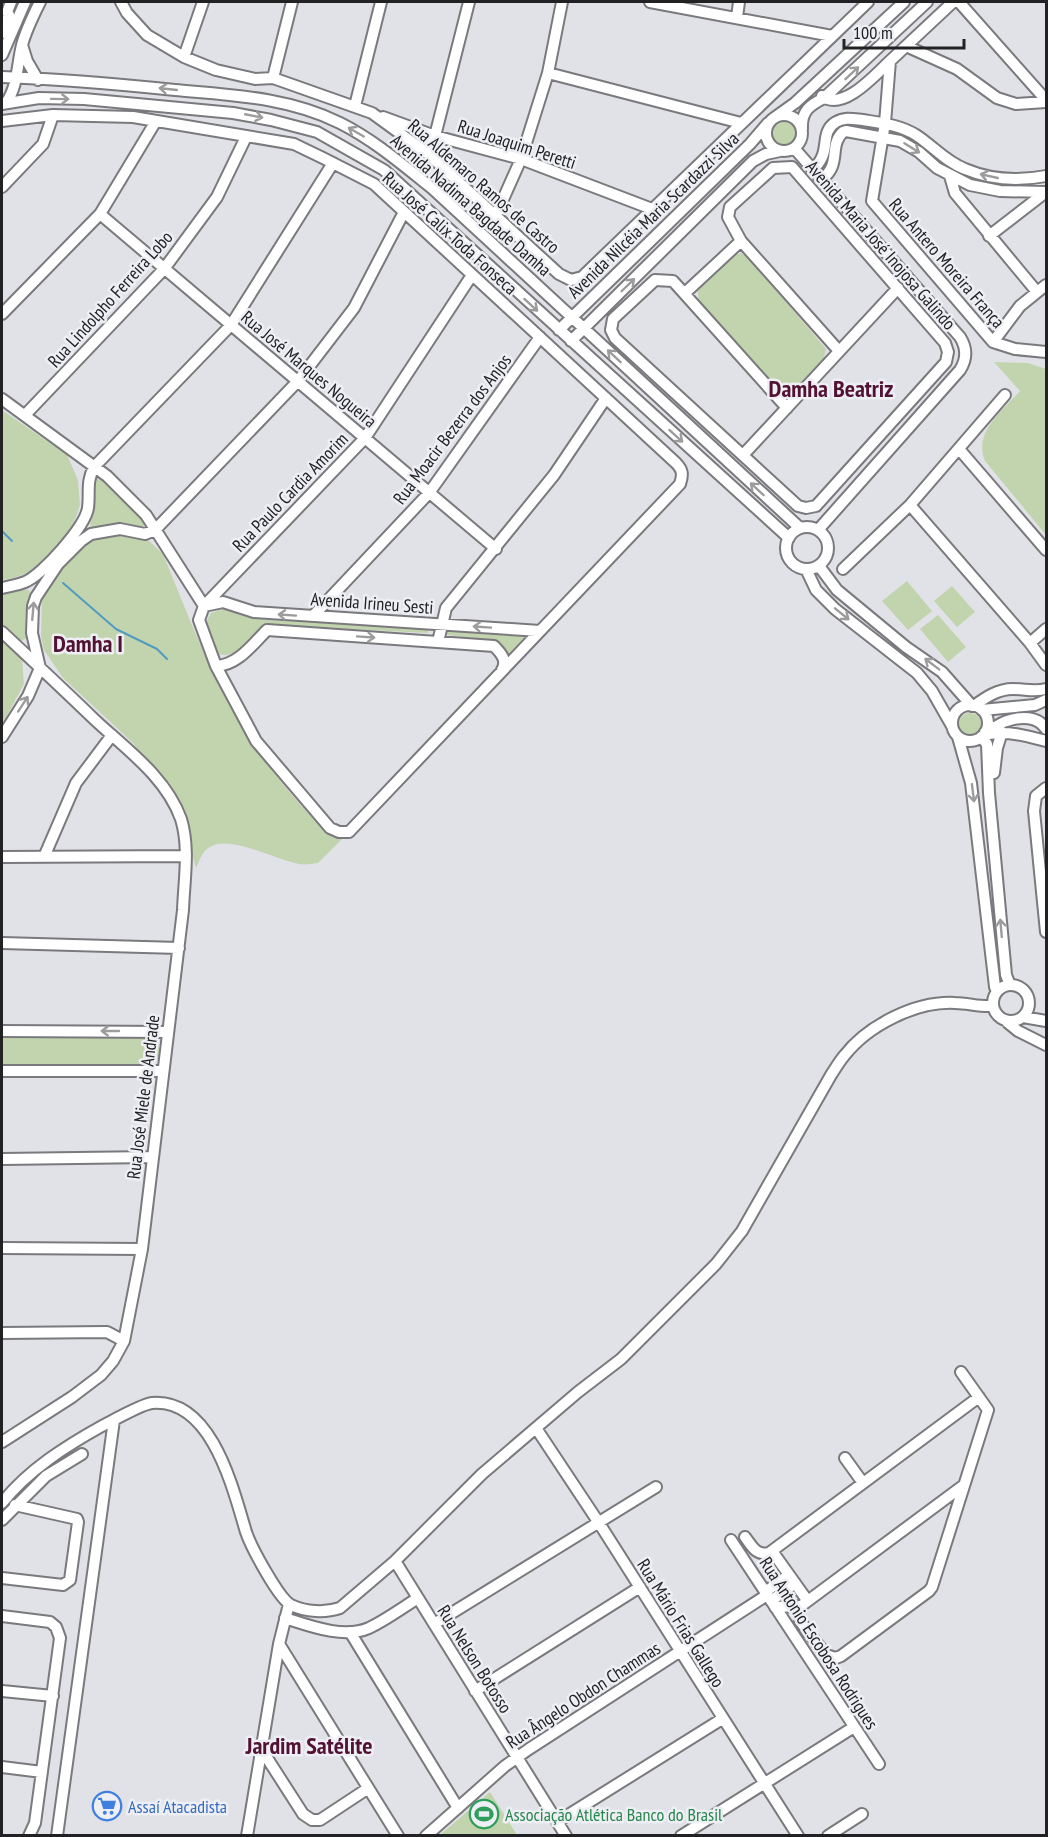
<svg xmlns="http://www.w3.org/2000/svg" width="1048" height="1837" font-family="'PT Sans Narrow',sans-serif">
<rect width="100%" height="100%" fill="#e1e2e7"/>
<path fill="#c2d4ad" d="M771 133a13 13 0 1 1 26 0a13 13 0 1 1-26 0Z
M741 253 748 257 826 349 824 358 792 392 778 391 699 301 697 288 732 256Z
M994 362 1028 363 1046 369V535L985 461C973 432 1002 411 1020 391Z
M2 410 67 455 78 480 80 505 71 532 32 571 14 578 2 580Z
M99 476 146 519V523L141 528 125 524 93 528 90 525 94 505 92 482 94 478Z
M117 535 148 540 163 554C181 598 198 642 219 685 246 741 286 792 330 836L344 837 318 863C312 864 305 865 299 864 277 860 232 836 212 846 202 850 200 860 196 868L178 802 132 742 63 678 44 650 41 636 42 597 48 586 73 556 93 540Z
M907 581 932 611 908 630 882 601Z
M952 586 975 612 957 627 934 601Z
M25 589 30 591 32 596C27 609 25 623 27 638L21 641 2 624V595Z
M225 608 244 616 267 620 429 626 428 633 267 625C246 636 244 660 216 654L205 624 211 613Z
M938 615 966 647 948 662 920 629Z
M450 630 524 637 527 639 508 658 499 644 491 641 448 635 446 632Z
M2 640 22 659 24 684 2 725Z
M958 725a12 12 0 1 1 24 0a12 12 0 1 1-24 0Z
M2 1036 146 1037 152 1038 159 1046C160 1056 159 1061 150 1066L2 1064Z
M490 1792 517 1835H440Z"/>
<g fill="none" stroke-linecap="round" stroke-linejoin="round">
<path stroke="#529bc0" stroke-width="2" d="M2 531 12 541
M63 583 116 629 157 649 167 659"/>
<g stroke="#79797e" stroke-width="14">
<path id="minor" d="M121 2 127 13 147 35 184 57 216 70 255 79 273 78 372 113 427 153 559 274 571 280 582 277 868 2
M650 2 832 36
M953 2 890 61 885 123 872 201 993 342 1015 349 1046 352
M959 2 1046 100
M737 17 739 2
M2 33 9 15 7 12 11 2
M22 45 27 61 38 80
M906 46 957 69 997 98 1016 104 1046 102
M2 55 25 2
M184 57 203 2
M548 73 741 123
M2 77C59 79 117 84 175 90 230 95 289 97 340 123 374 140 403 165 433 189L800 528
M273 78 292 2
M822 96C843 112 875 75 890 61
M6 103C18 86 17 65 22 45 26 30 33 16 40 2
M2 104 39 98 84 99 233 113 271 120 317 132 384 170 789 538
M355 106 381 2
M766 133a18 18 0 1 1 36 0a18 18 0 1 1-36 0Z
M383 117 435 136 521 159 652 209
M774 118 795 103 904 2
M2 121 53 115 133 117 294 144 323 158 374 184 676 463C683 470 683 475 680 484L349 832H339L330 828 256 741 216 666 199 620 204 606 365 438 472 275
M802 129C801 111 810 105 824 98L927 2
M843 132 846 131 900 141 919 152 937 168 970 185 1000 191 1046 192
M794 148 960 337C967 348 967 359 960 370L818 530
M427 153 435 136 469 2
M813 169C833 152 818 133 836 122 845 117 853 119 863 120 881 123 900 125 916 135 933 146 946 162 965 169 991 180 1020 181 1046 176
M950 176 955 193 1037 292
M822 179C842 164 828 146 843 132
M2 187 43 144 53 115
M100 214 496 549
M496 215 521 159 548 73 562 2
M989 236 1046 192
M685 293 741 241
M2 314 100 214 156 121
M559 330 750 144 768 123
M571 341 753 161 766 154 780 151
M993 342 1020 306 1046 285
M2 399 107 476 146 515 204 606
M787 408 673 281 655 280 613 319 611 330 615 338 798 506 806 508 816 506 946 362 948 352 945 343 792 167 773 168 730 207 728 217 741 241 839 351
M25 415 164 269 217 197 246 137
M959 449 1046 550
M743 455 898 288
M910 505 1030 643 1046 665
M786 548a21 21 0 1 1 42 0a21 21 0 1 1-42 0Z
M819 566 837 590 906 647 942 672 972 706
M806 569 816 590 835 609 917 673 932 691 952 726
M843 569 910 505 1005 395
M2 588C9 586 18 585 25 582 42 575 85 527 88 508 90 492 86 482 94 467L231 325 333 163
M204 606 223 602 254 612 540 631
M313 616 429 493 540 337
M2 632C33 661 64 690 95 720 126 749 166 777 181 819 190 848 184 881 183 910L142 1249 124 1341 113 1361 101 1375 72 1397 2 1442
M438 642 446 608 554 475 606 398
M1030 643 1046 629
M216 666C238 665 252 645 267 630L494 646C501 653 508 661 502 670
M952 723a18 18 0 1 1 36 0a18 18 0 1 1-36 0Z
M974 706C986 697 998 689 1013 689 1025 689 1035 692 1046 689
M982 710 1035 705 1046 700
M985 732C993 730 999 723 1007 721 1021 716 1038 716 1046 729
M989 734C1010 731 1027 736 1046 741
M2 737 28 696 40 668 32 633 33 606 36 597 58 564 81 541 91 534 120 529 145 534 155 530 298 381 354 308 404 212
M958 737 971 783 995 987 997 991
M981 737 987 744 989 793 1006 975 1010 985
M994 773 997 748 1002 732
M1046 788 1036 796 1034 811 1046 932
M2 857 186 856
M44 857 76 783 112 735
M2 943 179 948
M993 1003a18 18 0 1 1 36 0a18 18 0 1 1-36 0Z
M1023 1017 1046 1021
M1007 1022 1018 1031 1046 1045
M2 1031 168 1032
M2 1071H163
M2 1159 152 1157
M2 1248 142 1249
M2 1333 107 1332 124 1341
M961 1372 988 1410 932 1587 929 1591 841 1656 836 1658 826 1655 800 1621 799 1611 801 1606 964 1485
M536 1428 599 1523 798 1836
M845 1458 863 1483
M2 1503C28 1470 66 1446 102 1426 112 1421 142 1404 152 1403 212 1398 233 1489 246 1532 251 1547 279 1599 291 1605 306 1612 325 1613 340 1608L395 1561 482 1474 578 1392 621 1359 716 1264 742 1231 831 1075C835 1069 839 1062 844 1056 868 1025 916 1001 955 1003 968 1003 979 1007 992 1006
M2 1520 46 1476 82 1454
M745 1537C752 1546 756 1556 769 1553L979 1397
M731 1540 879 1764
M772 1551 807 1600
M395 1561 566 1836
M2 1578 63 1585 70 1580 78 1522 77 1519 15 1505
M765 1592 789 1575
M771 1601 795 1583
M775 1607 801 1606
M2 1616 50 1622 56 1627 60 1638 35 1823 29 1836
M285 1618C310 1626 344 1639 369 1628 386 1620 402 1608 418 1598
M434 1624 656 1487
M350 1632 458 1808
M279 1644 398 1836
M2 1691 53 1696
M475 1691 640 1587
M260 1747 303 1814 312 1820H320L367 1789
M2 1767 42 1772
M557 1822 722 1719
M57 1836 114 1420
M247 1836 279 1644 289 1604
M426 1836 505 1766 529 1749 767 1595
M681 1836 854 1727
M828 1836 862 1814"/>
</g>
<use href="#minor" stroke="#fff" stroke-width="10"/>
</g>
<defs><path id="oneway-shaft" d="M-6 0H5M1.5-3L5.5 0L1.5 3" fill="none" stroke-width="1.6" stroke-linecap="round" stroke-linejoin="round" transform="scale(1.5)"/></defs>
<g stroke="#9c9c9c">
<use href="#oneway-shaft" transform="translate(852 73) rotate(-43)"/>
<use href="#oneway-shaft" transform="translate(168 89) rotate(-174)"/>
<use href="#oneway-shaft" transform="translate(60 99) rotate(1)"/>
<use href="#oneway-shaft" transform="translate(254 116) rotate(11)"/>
<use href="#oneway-shaft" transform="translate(356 132) rotate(-150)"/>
<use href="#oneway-shaft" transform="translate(912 148) rotate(32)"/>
<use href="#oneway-shaft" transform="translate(989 176) rotate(-167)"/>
<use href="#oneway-shaft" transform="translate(628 285) rotate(-44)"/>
<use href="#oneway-shaft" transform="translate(531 305) rotate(42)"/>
<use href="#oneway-shaft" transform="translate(614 356) rotate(-137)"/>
<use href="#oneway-shaft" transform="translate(676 436) rotate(42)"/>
<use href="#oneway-shaft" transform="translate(757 489) rotate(-137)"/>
<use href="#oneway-shaft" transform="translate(33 611) rotate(-85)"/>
<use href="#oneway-shaft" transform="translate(842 614) rotate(39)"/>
<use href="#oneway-shaft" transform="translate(287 615) rotate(-176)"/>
<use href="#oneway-shaft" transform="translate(482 627) rotate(-176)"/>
<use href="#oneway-shaft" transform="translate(366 637) rotate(4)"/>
<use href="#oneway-shaft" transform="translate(932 664) rotate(-143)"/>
<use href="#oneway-shaft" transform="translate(23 704) rotate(-57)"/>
<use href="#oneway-shaft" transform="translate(973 793) rotate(83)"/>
<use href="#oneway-shaft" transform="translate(1001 928) rotate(-95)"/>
<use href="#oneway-shaft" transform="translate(110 1031) rotate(-180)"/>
</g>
<defs>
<g id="supermarket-ring" transform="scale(1.5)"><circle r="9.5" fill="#eeeff4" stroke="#3f7fe0" stroke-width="1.5"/><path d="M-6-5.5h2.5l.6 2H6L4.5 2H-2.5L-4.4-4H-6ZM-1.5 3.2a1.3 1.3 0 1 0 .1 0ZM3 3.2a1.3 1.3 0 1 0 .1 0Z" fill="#3f7fe0"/></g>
<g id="stadium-ring" transform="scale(1.5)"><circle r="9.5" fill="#eeeff4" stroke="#2e9e5b" stroke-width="1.5"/><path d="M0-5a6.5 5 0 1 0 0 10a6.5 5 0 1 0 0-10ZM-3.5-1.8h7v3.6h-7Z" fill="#2e9e5b"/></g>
</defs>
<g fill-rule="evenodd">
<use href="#supermarket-ring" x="107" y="1806"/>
<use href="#stadium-ring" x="484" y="1814"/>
</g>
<g text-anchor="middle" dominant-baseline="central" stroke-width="5" stroke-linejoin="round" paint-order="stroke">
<g font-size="18" fill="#222224" stroke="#eeeff4">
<text transform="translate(517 144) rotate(18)">Rua Joaquim Peretti</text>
<text transform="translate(484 186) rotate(41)">Rua Aldemaro Ramos de Castro</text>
<text transform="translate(471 205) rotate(41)">Avenida Nadima Bagdade Damha</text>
<text transform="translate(653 215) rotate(-44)">Avenida Nilcéia Maria Scardazzi Silva</text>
<text transform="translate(450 233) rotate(42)">Rua José Calix Toda Fonseca</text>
<text transform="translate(881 245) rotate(49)">Avenida Maria José Inojosa Galindo</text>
<text transform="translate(947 263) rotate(49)">Rua Antero Moreira França</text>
<text transform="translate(110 299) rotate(-48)">Rua Lindolpho Ferreira Lobo</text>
<text transform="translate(309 369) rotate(40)">Rua José Marques Nogueira</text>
<text transform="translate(452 429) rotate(-53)">Rua Moacir Bezerra dos Anjos</text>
<text transform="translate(290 492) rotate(-46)">Rua Paulo Cardia Amorim</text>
<text transform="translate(372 603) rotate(4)">Avenida Irineu Sesti</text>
<text transform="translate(143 1097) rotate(-83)">Rua José Miele de Andrade</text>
<text transform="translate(681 1623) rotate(58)">Rua Mário Frias Gallego</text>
<text transform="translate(819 1643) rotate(57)">Rua Antonio Escobosa Rodrigues</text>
<text transform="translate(475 1659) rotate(58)">Rua Nelson Botosso</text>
<text transform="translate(583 1695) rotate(-33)">Rua Ângelo Obdon Chammas</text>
</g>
<g font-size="18" fill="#366cbe" stroke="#eeeff4" text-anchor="start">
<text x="128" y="1806">Assaí Atacadista</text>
</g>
<g font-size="18" fill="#27864d" stroke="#eeeff4" text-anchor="start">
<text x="505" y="1814">Associação Atlética Banco do Brasil</text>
</g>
<g font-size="24" font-weight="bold" fill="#521234" stroke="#eeeff4">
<text x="831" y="388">Damha Beatriz</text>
<text x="88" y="643">Damha I</text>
<text x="309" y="1745">Jardim Satélite</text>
</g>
</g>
<rect width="1048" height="1837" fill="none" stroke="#222224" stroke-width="6"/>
<path d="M844 39v9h120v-9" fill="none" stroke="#222224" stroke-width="3"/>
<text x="853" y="39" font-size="18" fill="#222224" stroke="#eeeff4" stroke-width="4.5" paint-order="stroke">100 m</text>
</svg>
